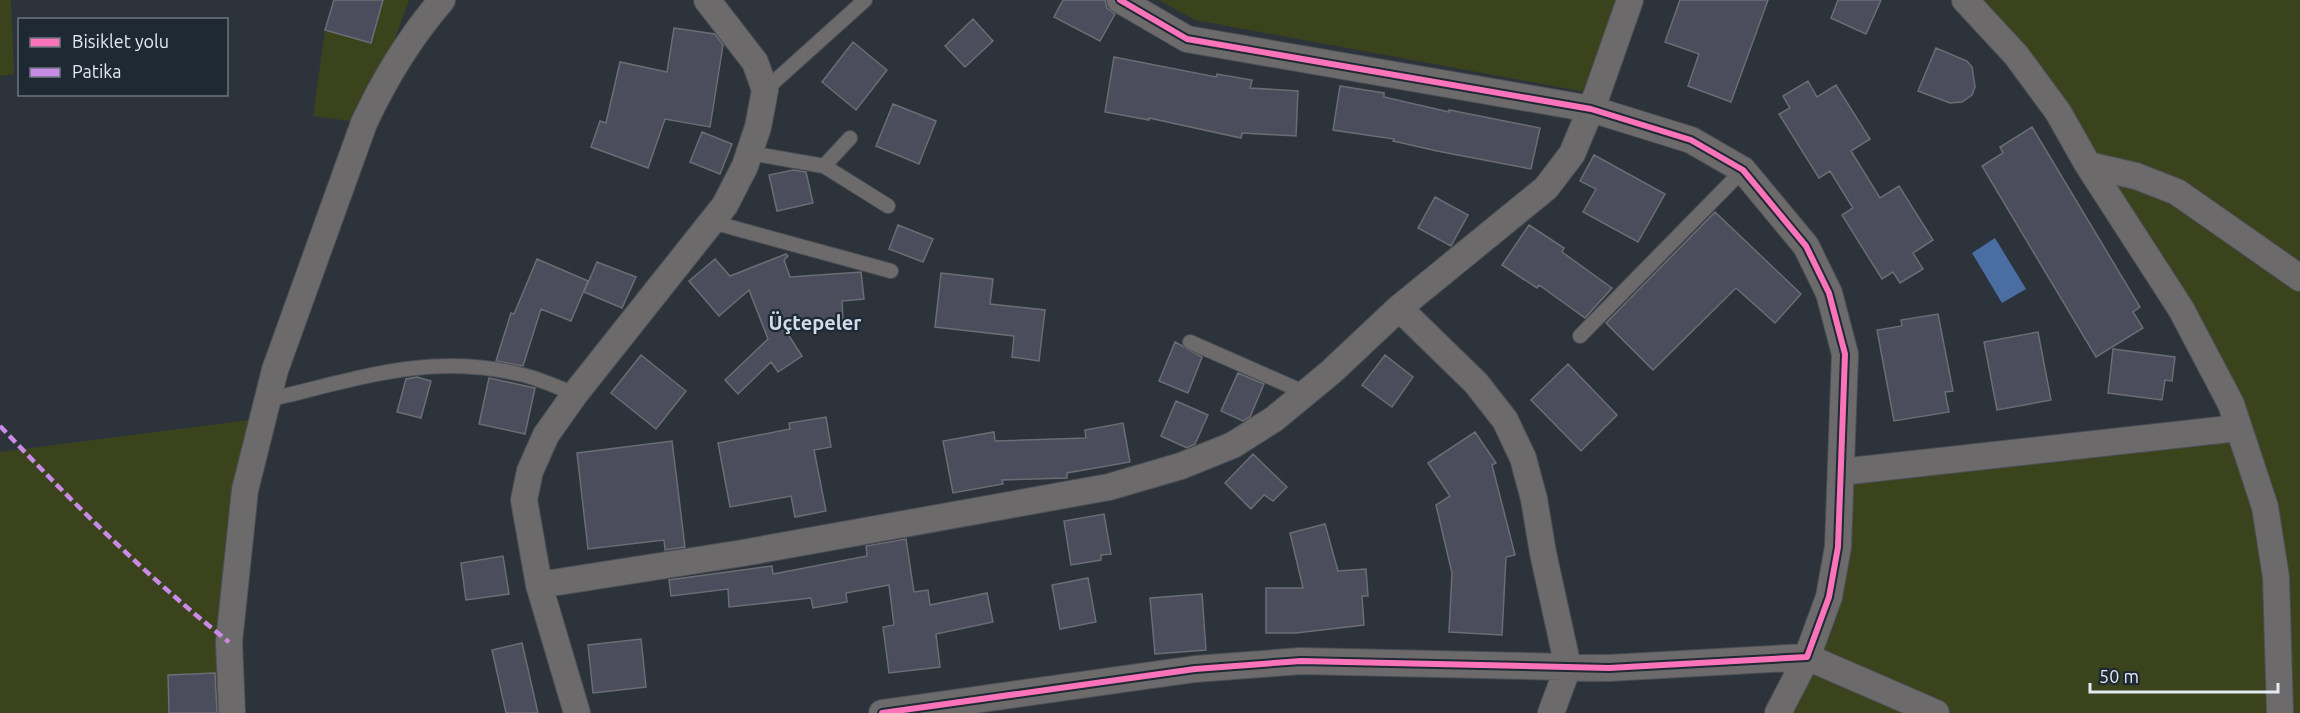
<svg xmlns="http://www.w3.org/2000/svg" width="2300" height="713" font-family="Ubuntu,sans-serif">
<rect width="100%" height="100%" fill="#2d333a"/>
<path fill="#3b431d" d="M0 0H11L14 74 0 76Z
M383 0H409L364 123 313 116 325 30 371 43Z
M1159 0H1630L1597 94 1195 20Z
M1965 0H2300V713H1778L1807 657 1841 472 2238 428 2181 309Z
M263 418 232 713H0V452Z"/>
<path fill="#4a6da2" d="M1995 238 2026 289 2002 303 1972 253Z"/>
<path fill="#4b4d5c" stroke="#6b6d74" stroke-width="1.5" d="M334 0H383L371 43 325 30Z
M1063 0H1105L1107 8 1115 14 1100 41 1054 17Z
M1680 0H1768L1731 102 1688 86 1699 54 1665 42Z
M1838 0H1881L1866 34 1831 18Z
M973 19 993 41 965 67 945 46Z
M674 28 715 34 723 45 710 127 665 119 648 168 591 147 600 121 606 123 620 62 667 72Z
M853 42 887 70 856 110 822 82Z
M1936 48 1967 61 1972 67 1975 87 1972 95 1962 102 1950 103 1918 91Z
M1114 57 1216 77 1217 74 1252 80 1250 88 1298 91 1296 136 1242 133 1241 138 1149 118V120L1105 112Z
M1808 81 1817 97 1836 85 1870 139 1851 151 1880 198 1899 186 1933 240 1913 253 1923 269 1900 283 1893 272 1882 279 1842 215 1853 208 1830 171 1819 178 1779 114 1790 108 1783 96Z
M1340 86 1384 93V97L1449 112V110L1540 128 1531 169 1437 151 1393 141 1394 139 1333 130Z
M893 104 936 121 919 164 876 146Z
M2032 127 2140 307 2133 312 2143 328 2096 357 1982 166 2003 153 2000 147Z
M702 132 732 144 720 174 690 162Z
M1594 155 1665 194 1638 242 1583 212 1596 189 1580 181Z
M793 170 806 172 813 203 777 211 769 175Z
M1435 197 1468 215 1451 246 1418 228Z
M1715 212 1801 294 1775 323 1736 288 1653 370 1606 323Z
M898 225 933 239 923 262 889 249Z
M1529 225 1564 248 1562 252 1612 288 1585 318 1539 285 1537 288 1502 265Z
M786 254 788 256 784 260 790 277 861 272 864 299 842 301 843 320 782 325 802 356 778 372 771 362 738 394 725 380 768 339 749 290 719 316 689 281 715 259 730 276Z
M537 259 588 281 571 321 541 309 523 366 496 361 511 313 514 314Z
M597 262 636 277 622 308 584 292Z
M941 273 993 279 990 304 1045 310 1039 361 1012 357 1014 336 935 327Z
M1938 314 1953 391 1945 392 1949 412 1894 421 1877 330 1902 326 1901 320Z
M2038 332 2051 400 1997 410 1984 342Z
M1175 342 1202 357 1188 393 1159 381Z
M2113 349 2175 357 2172 381 2165 380 2162 400 2108 393Z
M641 355 686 391 656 429 611 393Z
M1385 355 1413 377 1392 407 1362 385Z
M1568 364 1617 415 1581 451 1531 400Z
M1238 373 1264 384 1250 417 1243 421 1221 411Z
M417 377 431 381 421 418 397 412 406 379Z
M489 378 535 388 525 434 479 424Z
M1176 401 1208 415 1195 444 1187 448 1161 436Z
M826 417 831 447 814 450 826 511 795 517 791 496 730 507 718 443 790 429 789 423Z
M1123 423 1130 462 1067 473V478L1002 480 1003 484 953 493 943 441 994 432 995 441 1086 438 1085 430Z
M1475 432 1496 463 1492 465 1515 555 1506 557 1502 635 1449 632 1452 573 1436 505 1450 496 1428 463Z
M672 441 685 547 665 550 664 540 588 549 577 453Z
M1253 454 1287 487 1273 501 1264 495 1251 509 1225 483Z
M1104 514 1111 554 1101 555V560L1071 565 1064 521Z
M1325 524 1338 571 1366 569 1368 596H1362L1364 625 1296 633H1266V588H1303L1290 533Z
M906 539 914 592 928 590 930 605 987 593 993 622 936 634 940 667 889 673 883 627 894 625 889 585 846 593 847 602 813 608 811 598 729 607 728 589 671 596 669 580 772 566 773 574 867 556 866 546Z
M503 556 509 594 466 600 461 563Z
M1088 578 1096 622 1060 629 1052 585Z
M1202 594 1206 650 1155 654 1150 598Z
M641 639 646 687 593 693 588 645Z
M522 643 538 713H506L492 650Z
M215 673 217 713H169L168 675Z"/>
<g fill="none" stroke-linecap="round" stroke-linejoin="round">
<g stroke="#4b5057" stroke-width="16">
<path id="lane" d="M765 90 865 0
M750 153 824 166 850 138
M824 166 888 206
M712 222 891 271
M1580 336 1743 170
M1190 342 1306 393
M267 400C354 380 429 352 519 374 538 378 557 387 575 394"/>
</g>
<g stroke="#4b5057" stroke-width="28">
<path id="street" d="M1965 0 2016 55 2058 112 2088 165 2181 309 2231 404 2265 507 2276 577 2280 713
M2088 165 2136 176 2177 192 2300 278
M1399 308 1476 383 1505 420 1523 458 1534 499 1543 553 1568 667 1551 713
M1841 472 2238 428
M539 585 524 500 530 471 546 435 575 394 725 205 745 166 758 127 765 90 755 62 707 0
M232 713 229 642 245 490 275 370 364 123C385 78 410 37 442 0
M577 713 539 585 743 553 1109 487 1181 466 1233 445 1274 419 1331 372 1399 308 1546 188 1572 154 1597 94 1630 0
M882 713 1195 669 1301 661 1609 668 1807 657 1829 597 1838 547 1845 354 1829 293 1806 246 1743 170 1691 140 1591 109 1187 39 1120 0
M1778 713 1807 657 1936 713"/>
</g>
<use href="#lane" stroke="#6d6a6b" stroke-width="14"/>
<use href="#street" stroke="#6d6a6b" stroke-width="26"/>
<path stroke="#ca8be6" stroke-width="4.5" stroke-dasharray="9 4.5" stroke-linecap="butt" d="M0 426C73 503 146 576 229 642"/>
<g stroke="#1e2934" stroke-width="10">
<path id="cycleway" d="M882 713 1195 669 1301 661 1609 668 1807 657 1829 597 1838 547 1845 354 1829 293 1806 246 1743 170 1691 140 1591 109 1187 39 1120 0"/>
</g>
<use href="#cycleway" stroke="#fb73b8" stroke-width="6"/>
</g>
<g text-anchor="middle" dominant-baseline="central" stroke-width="4.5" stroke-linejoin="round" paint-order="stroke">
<g font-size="20" font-weight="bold" fill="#d0dded" stroke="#1e2934">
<text x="815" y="322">Üçtepeler</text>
</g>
</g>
<rect x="18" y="18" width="210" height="78" fill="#1e2934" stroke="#6d7680" stroke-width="1.5"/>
<rect x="30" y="38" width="30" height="9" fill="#fb73b8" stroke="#6d7680" stroke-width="1.5"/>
<text x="72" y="48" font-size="18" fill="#e3eaf2">Bisiklet yolu</text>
<rect x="30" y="68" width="30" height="9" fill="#ca8be6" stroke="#6d7680" stroke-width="1.5"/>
<text x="72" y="78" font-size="18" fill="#e3eaf2">Patika</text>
<path d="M2090 683v9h188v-9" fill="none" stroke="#e3eaf2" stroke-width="3"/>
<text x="2099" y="683" font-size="18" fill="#e3eaf2" stroke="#1e2934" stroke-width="4.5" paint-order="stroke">50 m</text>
</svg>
